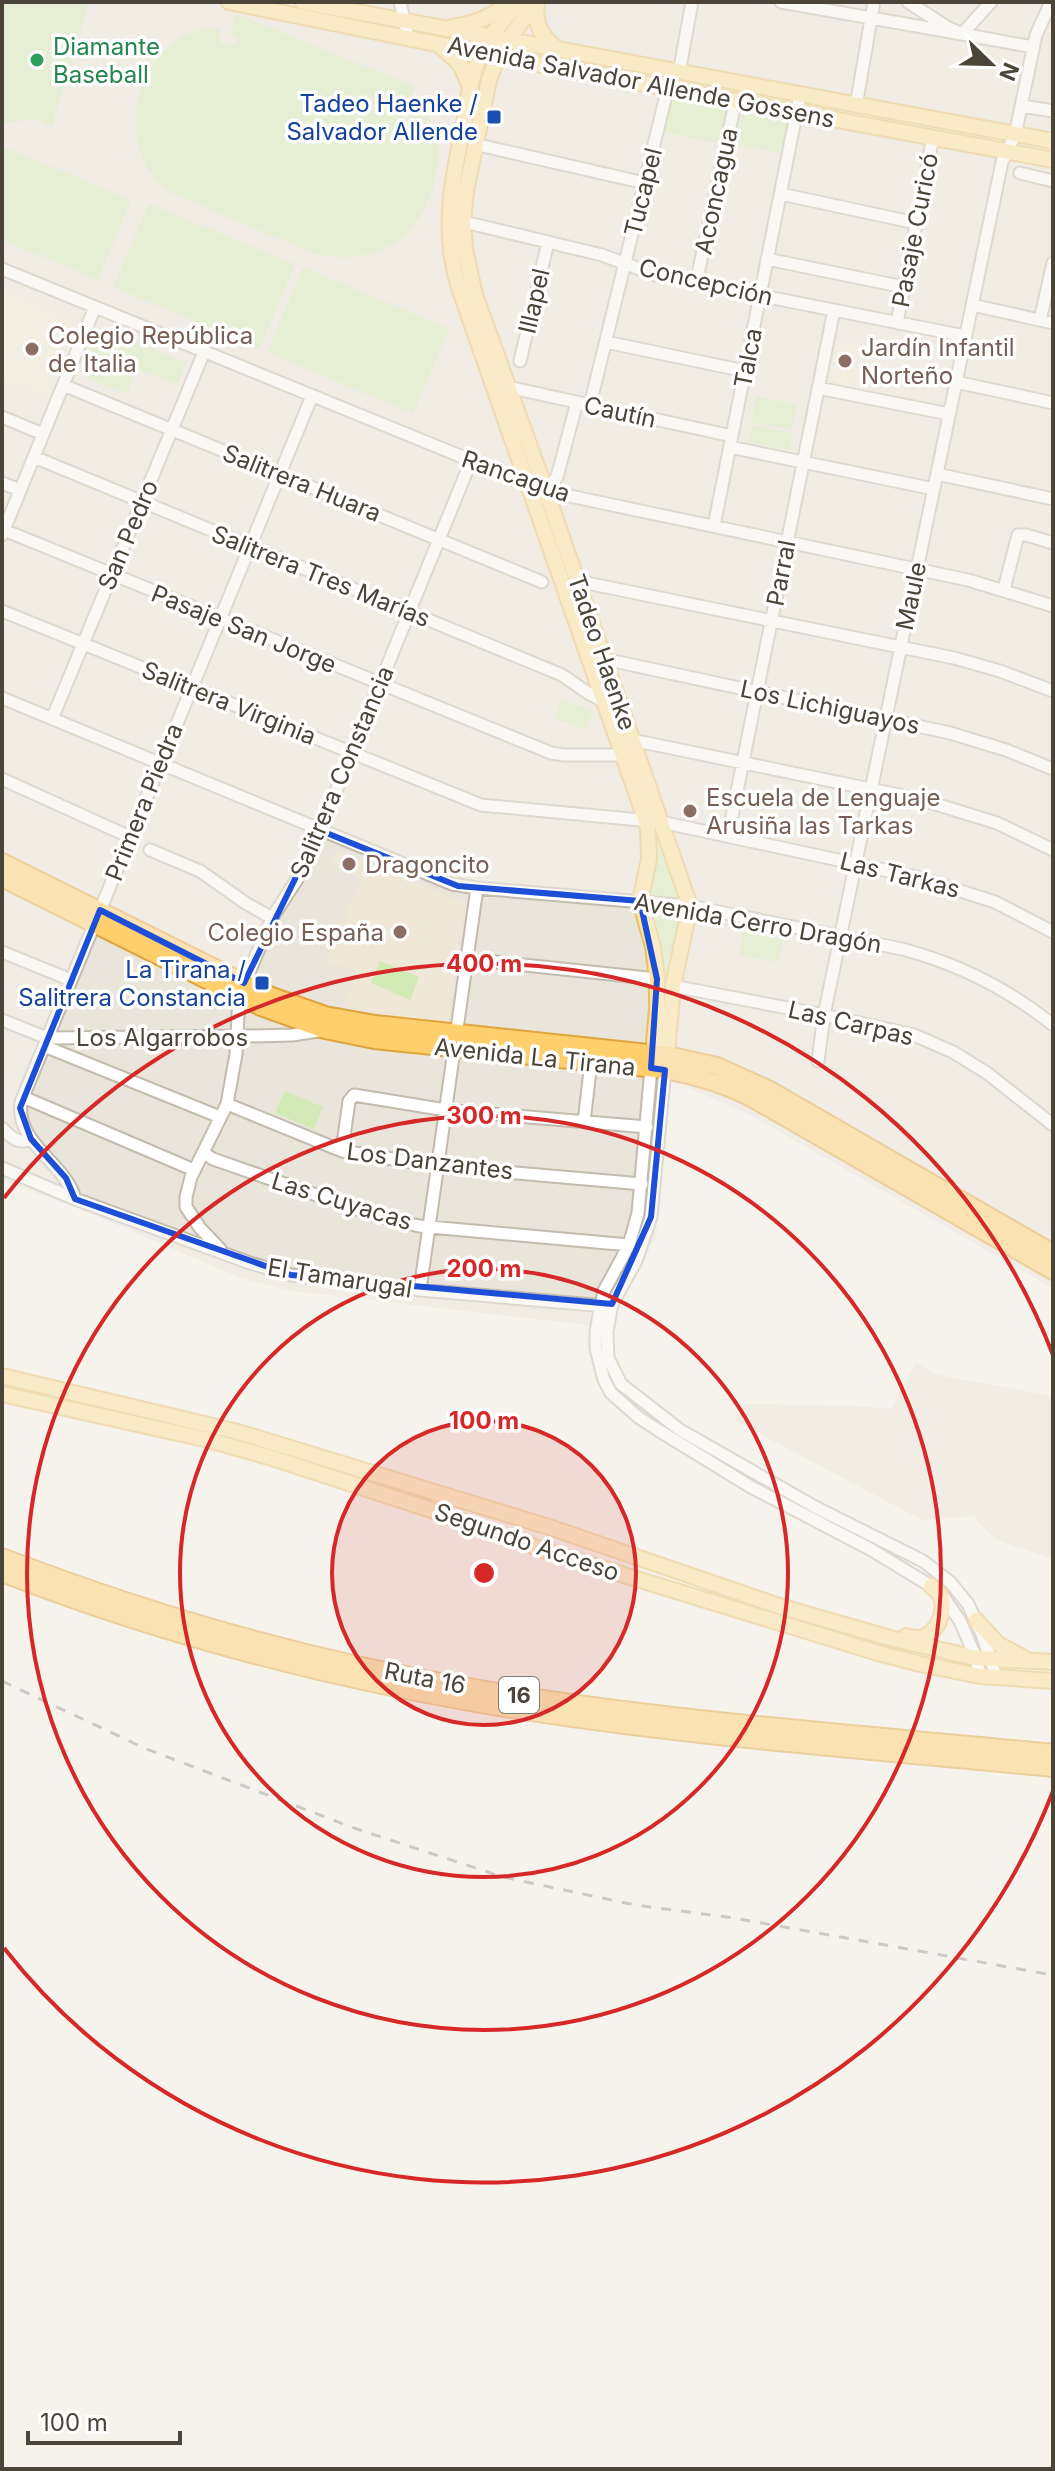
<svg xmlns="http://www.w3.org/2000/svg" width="1055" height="2471" font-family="Inter,sans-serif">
<rect width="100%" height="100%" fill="#f6f3ec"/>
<path fill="#eae5da" d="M2 2H1053V1288L752 1116 685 1086 662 1081 656 1237 616 1312 588 1325 292 1291 241 1278 80 1209 2 1180Z
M916 1363 938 1375 1047 1395 1053 1398V1559L997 1540 973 1516 922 1520 734 1420 745 1404 855 1406 891 1409Z"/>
<path fill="#efe8d6" d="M2 290 73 320 44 395 2 378Z
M837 337 861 343 852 385 828 380Z
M338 850 465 903 448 1024 343 1007 358 972 327 960 361 879 331 865Z"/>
<path fill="#d2eab5" d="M2 2H89L52 126 38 119 2 123Z
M237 14 415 87 407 107 402 105 399 113 405 120 423 109C429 119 437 132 438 143 442 178 423 229 390 246 366 258 343 259 318 255L171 193C166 188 158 183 153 176 121 133 134 70 178 39 189 31 206 29 219 27L221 44H236L239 38 229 34Z
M671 95 731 104 722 144 663 132Z
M738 106 786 115 788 120 782 153 731 144Z
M2 146 131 200 98 280 2 240Z
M149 204 295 264 260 348 113 287Z
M303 267 449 329 413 414 267 352Z
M99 327 186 362 177 385 90 350Z
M96 358 135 374 127 394 88 378Z
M756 396 797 405 792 430 751 422Z
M752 425 793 433 790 450 748 442Z
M562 700 593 711 586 730 554 718Z
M659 837 682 899 648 896 658 864 655 839Z
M649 908 683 911 664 1044Z
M743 931 783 939 778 962 739 955Z
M380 961 419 977 410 1000 371 983Z
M285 1091 323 1107 314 1129 275 1113Z"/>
<path fill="#e5e3e0" d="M546 2H556L550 11V21L553 29 561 35 558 43 544 29 543 6Z"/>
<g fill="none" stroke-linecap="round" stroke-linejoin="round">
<g stroke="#c2bbae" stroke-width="15">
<path id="minor" d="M400 2 408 37
M781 2 962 34 991 2
M908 2 947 27 962 34 1033 47
M679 73 692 2
M856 106 874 2
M1022 106 1053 111
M474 144 645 183
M1020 173 1053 181
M781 194 916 223
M456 220 602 255 656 275 965 336
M767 259 904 287
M2 269 546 491 968 580 1053 606
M696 283 736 99
M972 305 1053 323
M1040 320 1053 263
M897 323 933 137
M606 342 745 371
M520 361 548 242
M956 382 1053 403
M63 385 542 582
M508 387 732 436
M818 388 949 414
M590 405 672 71
M2 417 43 434
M730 447 934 489
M34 457 562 675 588 693 604 701
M937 474 1053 499
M2 483 20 490
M546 491 557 477 577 402
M714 526 800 95
M4 530 551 753 564 755H623
M2 535 95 307
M577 581 954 658 1000 671 1053 691
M1004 589 1018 535H1026L1053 543
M2 611 481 805 661 822 917 877 995 902 1053 932
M604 659 950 733 1006 750 1053 769
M2 698 452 884 477 888 690 906 902 949C959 964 1007 988 1053 1025
M52 719 204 352
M632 740 919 799 997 823 1053 850
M2 779 130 837
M728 836 834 310
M150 850 200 871 247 904 272 918
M2 952 71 980
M467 959 657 979
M673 986 824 1015 914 1035 953 1052 987 1073 1053 1125
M2 1020 47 1038 249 1036 292 1035 325 1030
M44 1046 220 1117
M818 1061 824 1015 1002 162 1015 135 1036 35 1051 2
M651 1068 638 1213 629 1245 604 1291 596 1331V1349L604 1380 611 1393 638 1417 658 1430 751 1487 870 1549 931 1586 945 1599 960 1621 976 1658 980 1676
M23 1097 194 1170
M227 1104 342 1151 438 1166 642 1184
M584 1122 591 1062
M2 1128C11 1137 18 1145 31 1139
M342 1151 349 1101 354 1095 446 1110 647 1127
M204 1153 213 1159 374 1215 419 1226 629 1245
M2 1168 75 1199 250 1263 291 1275 420 1290 605 1306 612 1304 636 1261 651 1217 665 1070
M75 1199C66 1163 15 1144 21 1102L312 396
M220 1249 200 1228 186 1207V1197L191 1177 227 1104 236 1054 239 996 272 918 305 867 471 461
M420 1290 477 888
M612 1304 607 1332 608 1358 621 1384 680 1430 815 1507 923 1561 950 1582 968 1604 982 1634 996 1676"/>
</g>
<g stroke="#e6c16a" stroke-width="18">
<path id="major" d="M229 2 516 60 1053 160
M303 2 1053 141
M520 2C507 17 491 32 482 51 471 73 468 99 464 123 452 182 441 229 459 288L648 827 649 859 640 901 653 947 657 979V1009L652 1064
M537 2 507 41 498 56 489 80 466 191 463 221 465 249 475 295 546 491 690 906 673 986 666 1065
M537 2C534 22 541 38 558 49
M451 27C474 25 493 16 512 2
M439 45 460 64 470 87
M2 1376 238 1432 549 1527 782 1607 890 1638 976 1658 1053 1662
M2 1394 209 1440 269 1457 425 1508 549 1552 878 1653 920 1664 980 1676 1053 1681
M976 1620 998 1644 1024 1658
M906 1636C911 1637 915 1638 919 1638 936 1636 948 1610 940 1595 938 1591 934 1589 931 1586"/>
</g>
<g stroke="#e0a43c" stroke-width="20">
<path id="highway" d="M2 862 269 995 325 1015 375 1024 667 1055 717 1066 768 1089 1053 1253
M2 878 261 1007 325 1030 374 1040 665 1070C697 1076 727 1085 755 1100L1053 1271
M2 1557C156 1616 317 1662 480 1689 670 1721 862 1734 1053 1753
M2 1573C154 1632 314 1675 475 1703 666 1736 860 1749 1053 1768"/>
</g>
<use href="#minor" stroke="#fff" stroke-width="11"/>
<use href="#major" stroke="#ffe39c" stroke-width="14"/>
<use href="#highway" stroke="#ffcf6e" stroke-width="16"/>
<path stroke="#9a9a9a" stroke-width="3" stroke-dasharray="10 10" stroke-linecap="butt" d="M2 1681 144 1748 354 1828 503 1877 635 1905 734 1918 1053 1975"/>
</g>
<path d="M0 0H1055V2471H0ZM319 830 458 886 640 901 657 979 651 1068 665 1070 651 1217 612 1304 291 1275 75 1199 66 1178 31 1139 20 1108 100 910 244 983Z" fill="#f6f3ec" fill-opacity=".55" fill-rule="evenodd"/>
<path fill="none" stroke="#1d4ed8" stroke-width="6" stroke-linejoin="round" d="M319 830 458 886 640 901 657 979 651 1068 665 1070 651 1217 612 1304 291 1275 75 1199 66 1178 31 1139 20 1108 100 910 244 983Z"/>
<circle cx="484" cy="1573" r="152" fill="#d62828" fill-opacity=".12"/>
<g fill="none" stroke="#d62828" stroke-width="4">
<circle cx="484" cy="1573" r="152"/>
<circle cx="484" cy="1573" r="304"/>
<circle cx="484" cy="1573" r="457"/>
<path d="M1053 1791A609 609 0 0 1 4 1948M4 1198A609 609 0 0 1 1053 1355"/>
</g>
<circle fill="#2e9e5b" stroke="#fff" stroke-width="3" cx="37" cy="60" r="8"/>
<g fill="#1a4fb4" stroke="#fff" stroke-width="3">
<rect x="486" y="109" width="16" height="16" rx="4"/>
<rect x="254" y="975" width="16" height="16" rx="4"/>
</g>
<g fill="#8d6e63" stroke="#fff" stroke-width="3">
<circle cx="32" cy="349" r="8"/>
<circle cx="845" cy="361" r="8"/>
<circle cx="690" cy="811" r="8"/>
<circle cx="349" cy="864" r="8"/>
<circle cx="400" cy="932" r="8"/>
</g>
<g text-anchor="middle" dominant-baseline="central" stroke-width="7" stroke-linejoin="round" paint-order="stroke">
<rect fill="#fff" stroke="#817c74" stroke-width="2" x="499" y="1677" width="40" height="36" rx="6"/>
<g font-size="22" font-weight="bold" fill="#4b4439">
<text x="519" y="1695">16</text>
</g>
<g font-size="24" fill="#27864d" stroke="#fff" text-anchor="start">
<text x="53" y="46">Diamante<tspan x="53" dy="28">Baseball</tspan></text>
</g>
<g font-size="24" fill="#4b4439" stroke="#fff">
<text transform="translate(641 82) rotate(11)">Avenida Salvador Allende Gossens</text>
<text transform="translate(716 191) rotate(-78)">Aconcagua</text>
<text transform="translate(643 192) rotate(-76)">Tucapel</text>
<text transform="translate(915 230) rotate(-79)">Pasaje Curicó</text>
<text transform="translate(706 282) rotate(13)">Concepción</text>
<text transform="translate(534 301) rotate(-77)">Illapel</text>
<text transform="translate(748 358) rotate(-79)">Talca</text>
<text transform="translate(620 412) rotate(12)">Cautín</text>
<text transform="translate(516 476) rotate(19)">Rancagua</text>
<text transform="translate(302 483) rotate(22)">Salitrera Huara</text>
<text transform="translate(128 535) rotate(-67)">San Pedro</text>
<text transform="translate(781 573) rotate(-79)">Parral</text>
<text transform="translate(321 576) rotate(22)">Salitrera Tres Marías</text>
<text transform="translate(911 596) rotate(-78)">Maule</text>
<text transform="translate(244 629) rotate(22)">Pasaje San Jorge</text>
<text transform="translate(602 652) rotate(71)">Tadeo Haenke</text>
<text transform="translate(229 703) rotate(22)">Salitrera Virginia</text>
<text transform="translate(830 707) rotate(12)">Los Lichiguayos</text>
<text transform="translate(342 772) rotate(-67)">Salitrera Constancia</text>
<text transform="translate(144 802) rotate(-68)">Primera Piedra</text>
<text transform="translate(900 875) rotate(14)">Las Tarkas</text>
<text transform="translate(758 923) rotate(10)">Avenida Cerro Dragón</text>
<text transform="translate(851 1023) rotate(13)">Las Carpas</text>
<text x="162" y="1037">Los Algarrobos</text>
<text transform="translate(535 1057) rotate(6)">Avenida La Tirana</text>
<text transform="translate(430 1161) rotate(7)">Los Danzantes</text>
<text transform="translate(342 1201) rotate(17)">Las Cuyacas</text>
<text transform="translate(340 1278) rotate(9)">El Tamarugal</text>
<text transform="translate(527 1542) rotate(19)">Segundo Acceso</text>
<text transform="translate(425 1678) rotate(11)">Ruta 16</text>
</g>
<g font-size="24" fill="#164399" stroke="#fff" text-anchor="end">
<text x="478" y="103">Tadeo Haenke /<tspan x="478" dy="28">Salvador Allende</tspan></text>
<text x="246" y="969">La Tirana /<tspan x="246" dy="28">Salitrera Constancia</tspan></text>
</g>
<g font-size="24" fill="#785e54" stroke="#fff" text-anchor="start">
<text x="48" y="335">Colegio República<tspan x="48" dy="28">de Italia</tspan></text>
<text x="861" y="347">Jardín Infantil<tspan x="861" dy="28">Norteño</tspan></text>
<text x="706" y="797">Escuela de Lenguaje<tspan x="706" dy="28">Arusiña las Tarkas</tspan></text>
<text x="365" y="864">Dragoncito</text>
<text x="384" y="932" text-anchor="end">Colegio España</text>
</g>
</g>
<circle cx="484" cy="1573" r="12" fill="#d62828" stroke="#fff" stroke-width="4"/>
<g font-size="24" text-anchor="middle" font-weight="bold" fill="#d62828" stroke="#fff" stroke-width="7" stroke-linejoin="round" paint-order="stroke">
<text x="484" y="972">400 m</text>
<text x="484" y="1124">300 m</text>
<text x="484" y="1277">200 m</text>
<text x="484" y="1429">100 m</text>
</g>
<rect width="1055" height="2471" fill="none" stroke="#4b4439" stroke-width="8"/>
<g transform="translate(991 64) rotate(113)" stroke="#ffffff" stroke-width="6" paint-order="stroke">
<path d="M0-6L14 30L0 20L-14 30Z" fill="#4b4439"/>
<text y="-12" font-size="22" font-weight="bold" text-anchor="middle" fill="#4b4439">N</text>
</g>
<path d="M28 2431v12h152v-12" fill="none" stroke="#4b4439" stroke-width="4"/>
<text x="40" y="2431" font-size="24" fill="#4b4439" stroke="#ffffff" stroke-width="6" paint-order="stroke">100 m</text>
</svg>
